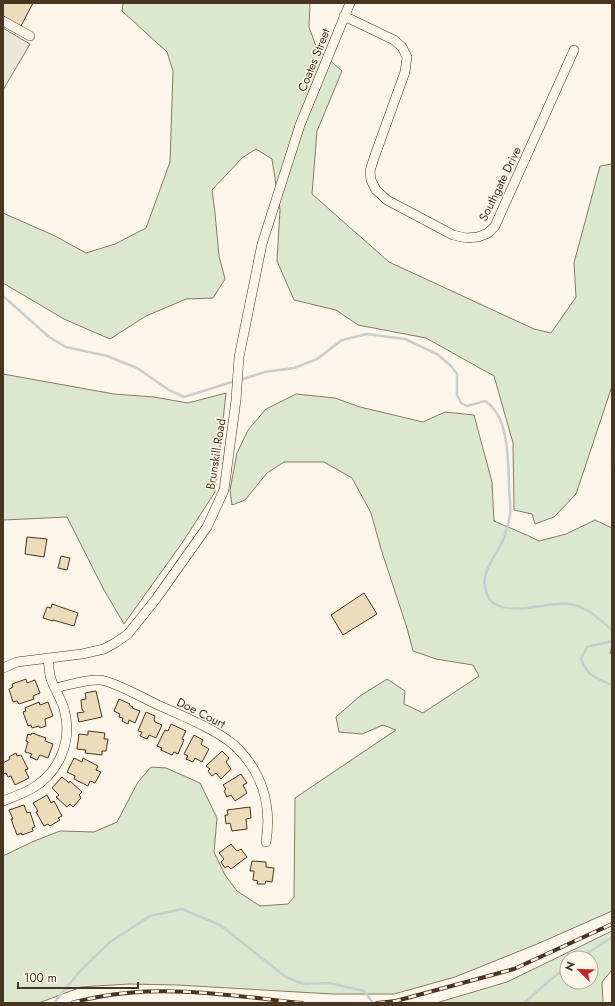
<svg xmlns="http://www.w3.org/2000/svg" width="615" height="1006" font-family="Jost,sans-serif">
<rect width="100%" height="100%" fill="#fbf6e9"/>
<path fill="#dce7d0" stroke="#887966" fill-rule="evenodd" d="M123 3H310L309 27 317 49 342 71 317 131 312 194 389 262 534 329 551 333 576 297 574 263 600 166 612 164V386L576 494 554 517 535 524 532 514 514 510 513 443 494 376 426 338 358 325 336 310 294 300 277 261 280 210 272 159 256 149 242 158 212 190 215 213 219 256 225 279 213 298 186 299 146 316 110 339 64 319 3 283V213L55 236 86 253 115 244 146 228 170 162 173 71 167 52 122 11Z
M3 374 114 394 154 397 188 403 226 393 215 492 182 543 124 624 104 590 67 517 3 520Z
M296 394 335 398 360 407 423 422 445 412 474 415 492 482 494 521C509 528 524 533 539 541L566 534 595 520 612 528V646L610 653 612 655V911L537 944 455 977 394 994H332L178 985 129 984 81 987 39 1003H3V856L32 842 60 831 94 832 117 822 138 782 151 767 166 768 200 783 217 818 214 852 225 875 237 891 260 906 288 904 294 897 295 798 396 730 383 725 362 734 339 732 336 717 360 696 387 679 405 691 404 704 423 713 479 676 473 665 436 659 413 651 407 628 381 549 371 513 352 478 324 462H284L267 473 245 500 232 505 230 490 237 453 248 430 266 409Z
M612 931V970L602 982 603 1003H436L507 982ZM567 958H591V982H567Z"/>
<path fill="#ede7d9" stroke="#887966" d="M3 28 30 44 3 90Z"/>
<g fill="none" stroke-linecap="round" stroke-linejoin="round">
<path stroke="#c9cecd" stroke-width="2.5" d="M3 296 49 337 66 347 107 356 137 368 169 390 184 397 235 381
M240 380 265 372 294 368 317 359 342 340 367 334 405 339 437 354 451 366 457 374V395L461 403 467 406 485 401C509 416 508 459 509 485 509 495 511 505 510 515 509 522 506 532 504 538 496 557 478 573 487 594 487 594 489 599 489 599 506 619 547 601 569 604 586 606 599 619 612 630
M612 455V468
M612 641 587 647 581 659C587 676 596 678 612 685
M580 958 612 937
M54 1003 81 970 110 942 150 916 182 909 220 925 286 977 303 984 329 983 364 991 373 1003
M524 1003 550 980 567 967"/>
</g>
<path fill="#ecdcbc" stroke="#4a3520" d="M3 3H33L21 26 3 16Z
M27 537 47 539 44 557 25 554Z
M61 556 70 558 67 570 58 568Z
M364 593 377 614 343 635 331 615Z
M52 604 78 613 74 626 53 620V621L43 618 47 607 51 608Z
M26 679 27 683 35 680 40 693 33 696 34 699 19 704 17 701 13 702 9 689 13 687 12 684Z
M96 691 102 717 79 722 77 713 84 712 83 710H82L81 700 86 699 85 693Z
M119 699 130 704 129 705 133 707 132 708 140 711 135 723 129 720 128 724 122 721 123 718 119 717 120 714 114 711Z
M39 702 40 705 48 702 53 716 45 719 46 726 40 728 39 726 32 728 31 725 28 726 23 712 26 711 25 708Z
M146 712 155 716 154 720 155 722 162 725 156 738 149 735 147 739 140 736 142 732 138 731Z
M171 724 186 731 182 739 184 740 178 754 174 752 172 755 161 750 162 748 157 746 165 730 168 731Z
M88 731 105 733 104 739H108L106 751H102V755L85 753 86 750 77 749 79 734 88 735Z
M32 733 46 738 45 741 53 744 48 758 40 755 37 760 30 757 32 754 25 752 28 742 26 741 28 734 31 735Z
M194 735 203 740 201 744 202 745 209 749 202 762 195 758 193 762 186 759 188 756 184 754Z
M222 751 229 758 226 762 231 769 221 779 216 773 212 776 208 771 210 769 206 766Z
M16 753 17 756 21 755 28 769 25 770 29 778 15 785 11 776 8 777 6 773 3 774V763L10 759 9 757Z
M74 758 82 762 83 758 98 766 96 770 101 772 95 783 90 781 88 786 74 779 75 776 67 772Z
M241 774 247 783 243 785 247 793 235 801 231 795 227 797 224 791 226 789 223 785Z
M62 777 69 783 70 781 82 792 79 795 81 798 73 807 70 804 67 807 56 797 59 795 52 788Z
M47 795 51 803 54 801 62 816 58 818 60 820 50 826 48 824 44 826 36 812 38 811 33 803Z
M24 805 27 813 30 812 35 827 32 828 33 831 22 835 21 833 17 835 11 819H13L9 810Z
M250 807 251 818 246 819 247 829 232 831 230 823 226 824 225 815H228L227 810Z
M231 844 236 850 238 851 241 849 247 857 231 869 228 866 225 868 221 862 224 859 219 853Z
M252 861 266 862V867L274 868 272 882 266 881 265 884H257L258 881 253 880 254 871H250Z"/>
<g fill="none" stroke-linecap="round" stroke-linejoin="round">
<g stroke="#4a3520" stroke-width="10">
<path id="minor" d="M344 16 394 40 402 47 407 57 405 72 374 158 370 171 371 180 376 190 387 200 453 235 466 238 478 237 488 233 495 226 574 50
M3 21 30 36
M3 668 17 662 82 654 104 649 115 643 128 634 156 599 207 527 224 490 236 400 239 357 262 244 300 125 350 3
M55 688C70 685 85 679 100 680 113 681 143 698 156 704 180 715 214 728 234 745 262 771 272 805 266 842
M3 801C13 797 22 794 31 789 58 774 72 743 65 713 63 701 55 691 51 679 49 673 49 665 48 658"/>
</g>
<use href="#minor" stroke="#fbf6e9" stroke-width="9"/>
<g stroke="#4a3520" stroke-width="4">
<path id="rail" d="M72 1003C80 1000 89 999 98 997 165 984 235 996 302 1003
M377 1003 396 1001 514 969 612 924"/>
</g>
<use href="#rail" stroke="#fbf6e9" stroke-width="2.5" stroke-dasharray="8" stroke-linecap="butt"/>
</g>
<g text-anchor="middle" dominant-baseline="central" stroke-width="3" stroke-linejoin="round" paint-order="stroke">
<g font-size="12" fill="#4a3520" stroke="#fbf6e9">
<text transform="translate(314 60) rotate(-68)">Coates Street</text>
<text transform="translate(500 184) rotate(-64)">Southgate Drive</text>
<text transform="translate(216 454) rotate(-81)">Brunskill Road</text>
<text transform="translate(201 713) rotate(27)">Doe Court</text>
</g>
</g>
<rect width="615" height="1006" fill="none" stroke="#4a3520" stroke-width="8"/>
<g transform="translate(579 970) rotate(293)"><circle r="19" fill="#fbf6e9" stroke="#b4a999"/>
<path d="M0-3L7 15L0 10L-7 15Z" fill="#c62828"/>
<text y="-6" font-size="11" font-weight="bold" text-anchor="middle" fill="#4a3520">N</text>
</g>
<path d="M18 982v6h120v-6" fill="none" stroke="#4a3520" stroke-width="2"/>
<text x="24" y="982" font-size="12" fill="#4a3520" stroke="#fbf6e9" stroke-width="3" paint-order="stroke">100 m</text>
</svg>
